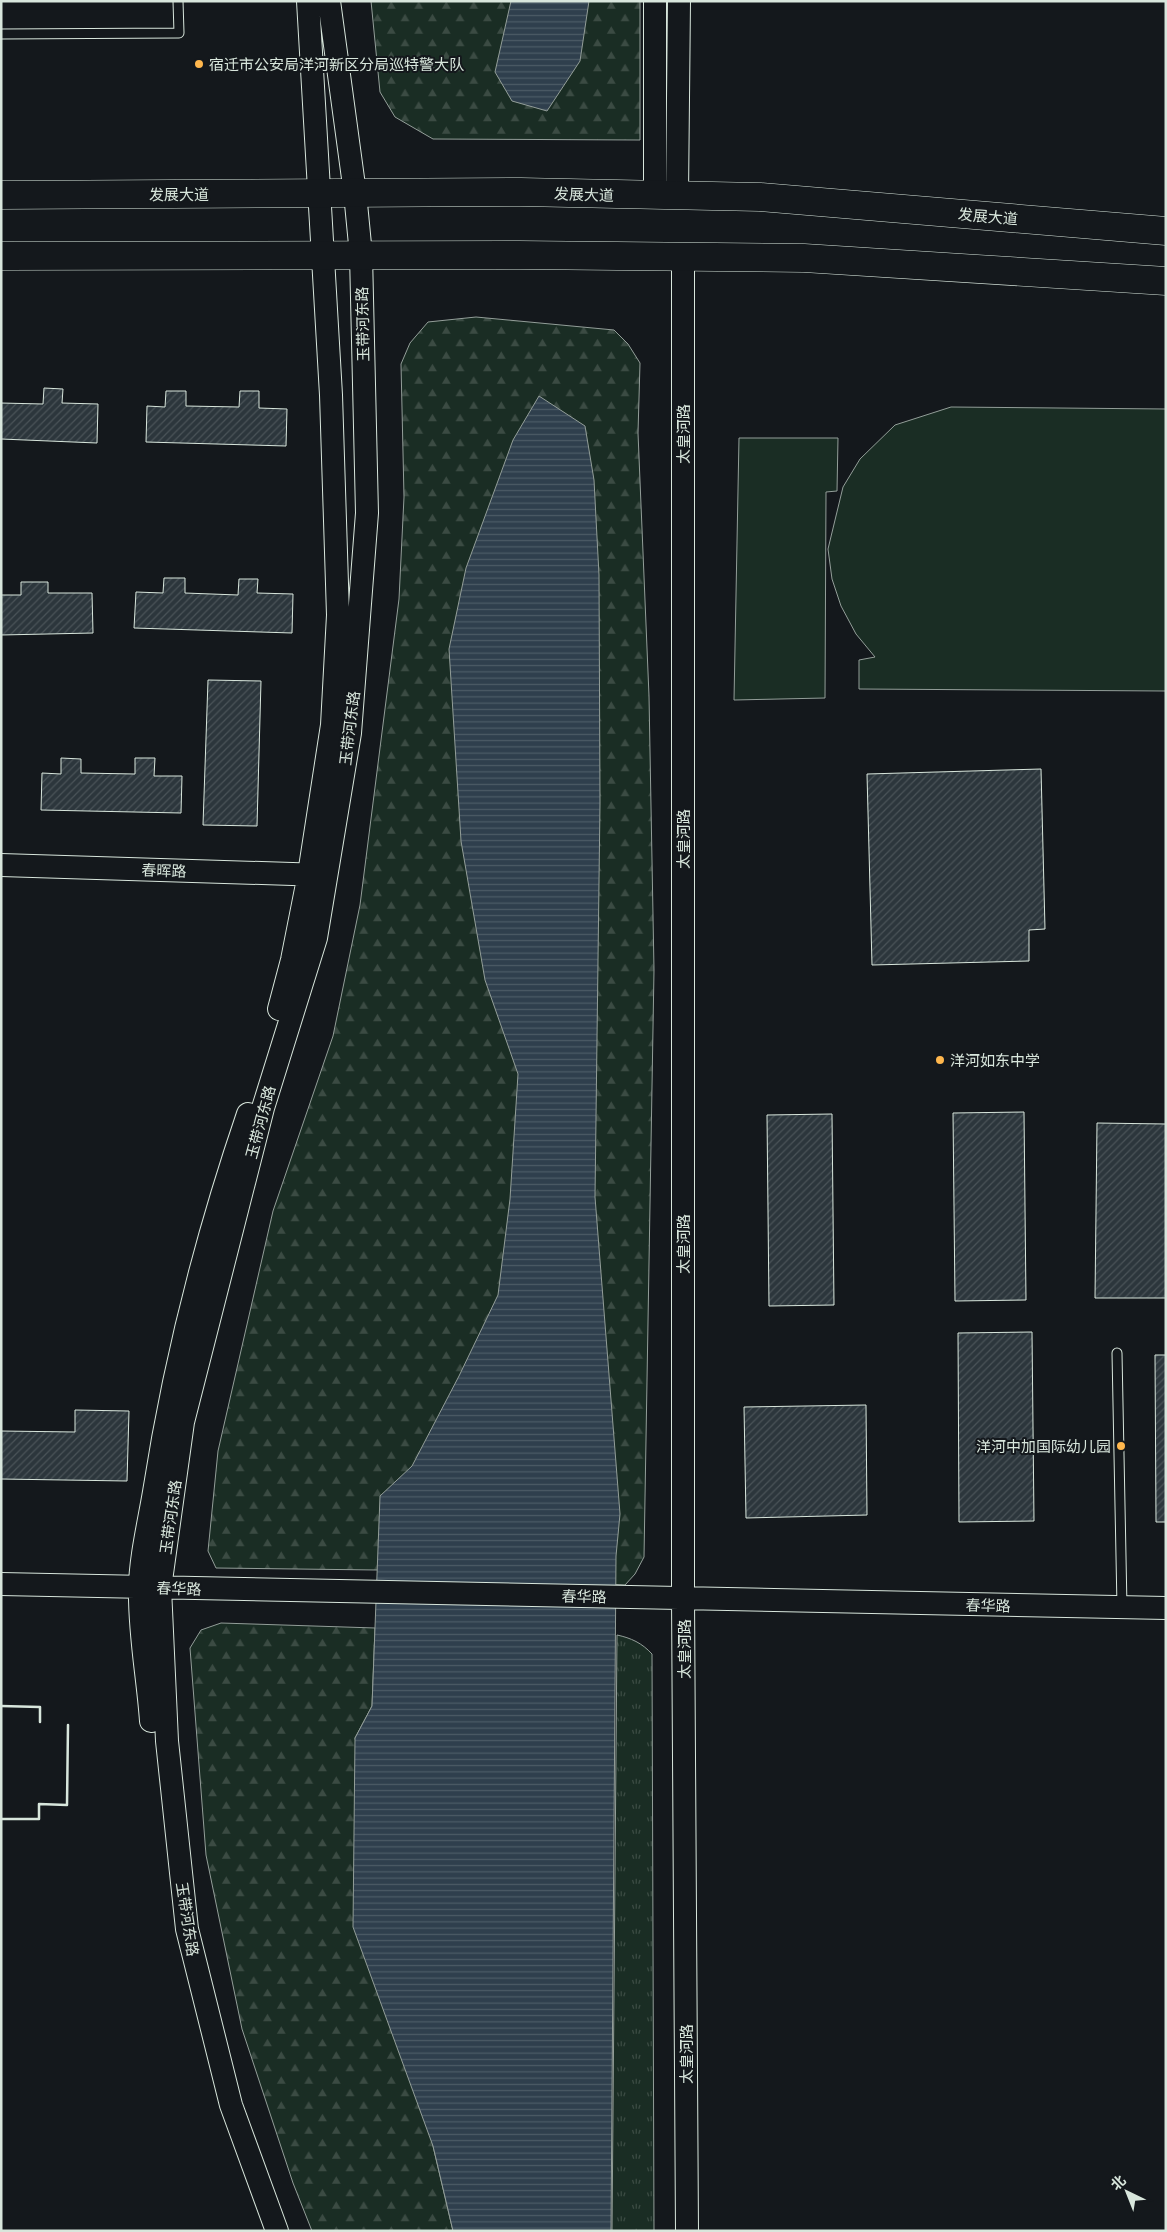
<svg xmlns="http://www.w3.org/2000/svg" width="1167" height="2232" font-family="'Open Sans','Noto Sans SC',sans-serif">
<defs>
<pattern id="grass-tufts" width="24" height="20" patternUnits="userSpaceOnUse" patternTransform="scale(1.25)"><rect width="24" height="20" fill="#1a2d24"/><path d="M3 7l-1-3M5 7V3M7 7l1-3M15 17l-1-3M17 17v-4M19 17l1-3" fill="none" stroke="#3b4b43"/></pattern>
<pattern id="forest-firs" width="22" height="20" patternUnits="userSpaceOnUse" patternTransform="scale(1.25)"><rect width="22" height="20" fill="#1a2d24"/><path d="M5 1l3.5 6h-7zM16 11l3.5 6h-7z" fill="#3b4b43"/></pattern>
<pattern id="water-rules" width="6" height="5" patternUnits="userSpaceOnUse" patternTransform="scale(1.25)"><rect width="6" height="5" fill="#2f3f4d"/><path d="M0 2.5h6" fill="none" stroke="#4c5b66"/></pattern>
<pattern id="building-hatch" width="6" height="6" patternUnits="userSpaceOnUse" patternTransform="scale(1.25)"><rect width="6" height="6" fill="#2c363c"/><path d="M-1 1l2-2M0 6l6-6M5 7l2-2" fill="none" stroke="#4a5358"/></pattern>
</defs>
<rect width="100%" height="100%" fill="#14181c"/>
<path fill="url(#grass-tufts)" stroke="#939e99" d="M617 1635C631 1638 642 1643 652 1654L654 2231H612Z"/>
<path fill="url(#forest-firs)" stroke="#939e99" d="M371 1H640V140L433 139 395 117 380 92Z
M476 317 614 330 628 344 640 363 638 433 649 696 654 970 644 1557 635 1574 625 1585 377 1570 216 1568 208 1551 218 1451 273 1211 333 1036 360 905 399 599 404 497 401 364 410 343 428 322Z
M221 1623 375 1628 372 1706 355 1738 433 2146 453 2231H312L293 2183 242 2029 206 1855 190 1648 201 1630Z"/>
<path fill="#1a2d24" stroke="#939e99" d="M951 407 1166 409V691L859 689V660L875 657 856 634 841 606 832 579 828 549 843 487 860 459 895 425Z
M739 438H838L837 491 826 492 825 698 734 700Z"/>
<path fill="url(#water-rules)" stroke="#939e99" d="M511 1H589L580 61 547 111 512 101 495 72Z
M539 396 585 426 594 480 599 575 600 803 595 1197 620 1514 616 1556 611 2231H453L433 2146 353 1927 355 1738 372 1706 380 1496 412 1466 459 1376 498 1295 510 1199 518 1074 485 980 461 841 449 649 466 568 513 440Z"/>
<path fill="url(#building-hatch)" stroke="#d8e6dc" d="M44 388 63 389 62 403 98 404 97 443 1 439V403L43 404Z
M166 391H186V406L239 407 240 391H259V408L287 409 286 446 146 442 147 406 165 407Z
M164 578H185V593L238 595 239 579H258L257 593 293 594 292 633 134 628 136 592 163 593Z
M21 582H48V593H92L93 633 1 635V595H21Z
M208 680 261 681 257 826 203 825Z
M61 758 81 759V773L135 774V758H155L154 776H182L181 813 41 810 42 773 61 774Z
M1041 769 1045 929 1029 930V961L872 965 867 774Z
M1024 1112 1026 1300 955 1301 953 1113Z
M832 1114 834 1305 769 1306 767 1115Z
M1097 1123 1166 1124V1298H1095Z
M1032 1332 1034 1521 959 1522 958 1333Z
M1155 1355H1166V1522H1156Z
M866 1405 867 1515 746 1518 744 1407Z
M75 1410 129 1411 127 1481 1 1479V1431L75 1432Z"/>
<g fill="none" stroke-linecap="round" stroke-linejoin="round">
<g stroke="#d8e6dc" stroke-width="11">
<path id="service" d="M1 34 179 33 178 1
M1117 1353 1122 1607"/>
</g>
<g stroke="#d8e6dc" stroke-width="24">
<path id="tertiary" d="M677 195 679 1
M655 196V1
M683 256V1598L687 2231
M1 865 323 875
M279 1009 292 960 309 874 332 725 338 615 331 395 308 1
M1 1584 1166 1608
M151 1721C148 1677 139 1633 140 1589 140 1559 149 1522 154 1492 174 1363 206 1237 248 1114
M277 2231 231 2105 187 1929 167 1741 160 1588 183 1422 263 1108 316 938 350 733 367 513 361 255 355 193 329 1"/>
</g>
<g stroke="#d8e6dc" stroke-width="29">
<path id="primary" d="M1 195 521 192 760 197 1166 231
M1 256 519 255 804 258 1166 281"/>
</g>
<use href="#service" stroke="#14181c" stroke-width="9"/>
<use href="#tertiary" stroke="#14181c" stroke-width="22"/>
<use href="#primary" stroke="#14181c" stroke-width="28"/>
<path stroke="#d8e6dc" stroke-width="2.5" d="M1 1706 40 1707V1722
M1 1819H39V1804L67 1805 68 1725"/>
</g>
<g fill="#ffb74d" stroke="#14181c" stroke-width="2">
<circle cx="199" cy="64" r="5"/>
<circle cx="940" cy="1060" r="5"/>
<circle cx="1121" cy="1446" r="5"/>
</g>
<g text-anchor="middle" dominant-baseline="central" stroke-width="4" stroke-linejoin="round" paint-order="stroke">
<g font-size="15" fill="#d8e6dc" stroke="#14181c" text-anchor="start">
<text x="209" y="64">宿迁市公安局洋河新区分局巡特警大队</text>
<text x="950" y="1060">洋河如东中学</text>
<text x="1111" y="1446" text-anchor="end">洋河中加国际幼儿园</text>
</g>
<g font-size="15" fill="#d8e6dc" stroke="#14181c">
<text x="179" y="194">发展大道</text>
<text transform="translate(584 194) rotate(2)">发展大道</text>
<text transform="translate(988 216) rotate(5)">发展大道</text>
<text transform="translate(362 324) rotate(-91)">玉带河东路</text>
<text transform="translate(683 434) rotate(-90)">太皇河路</text>
<text transform="translate(349 728) rotate(-83)">玉带河东路</text>
<text transform="translate(683 839) rotate(-90)">太皇河路</text>
<text transform="translate(164 870) rotate(2)">春晖路</text>
<text transform="translate(260 1122) rotate(-75)">玉带河东路</text>
<text transform="translate(683 1244) rotate(-90)">太皇河路</text>
<text transform="translate(170 1517) rotate(-82)">玉带河东路</text>
<text transform="translate(179 1588) rotate(2)">春华路</text>
<text transform="translate(584 1596) rotate(1)">春华路</text>
<text transform="translate(988 1605) rotate(1)">春华路</text>
<text transform="translate(684 1649) rotate(-90)">太皇河路</text>
<text transform="translate(188 1919) rotate(81)">玉带河东路</text>
<text transform="translate(686 2054) rotate(-90)">太皇河路</text>
</g>
</g>
<rect width="1167" height="2232" fill="none" stroke="#d8e6dc" stroke-width="5"/>
<g transform="translate(1127 2192) rotate(317)" stroke="#14181c" stroke-width="4" paint-order="stroke">
<path d="M0-4L9 19L0 12L-9 19Z" fill="#d8e6dc"/>
<text y="-8" font-size="14" font-weight="bold" text-anchor="middle" fill="#d8e6dc">北</text>
</g>
</svg>
